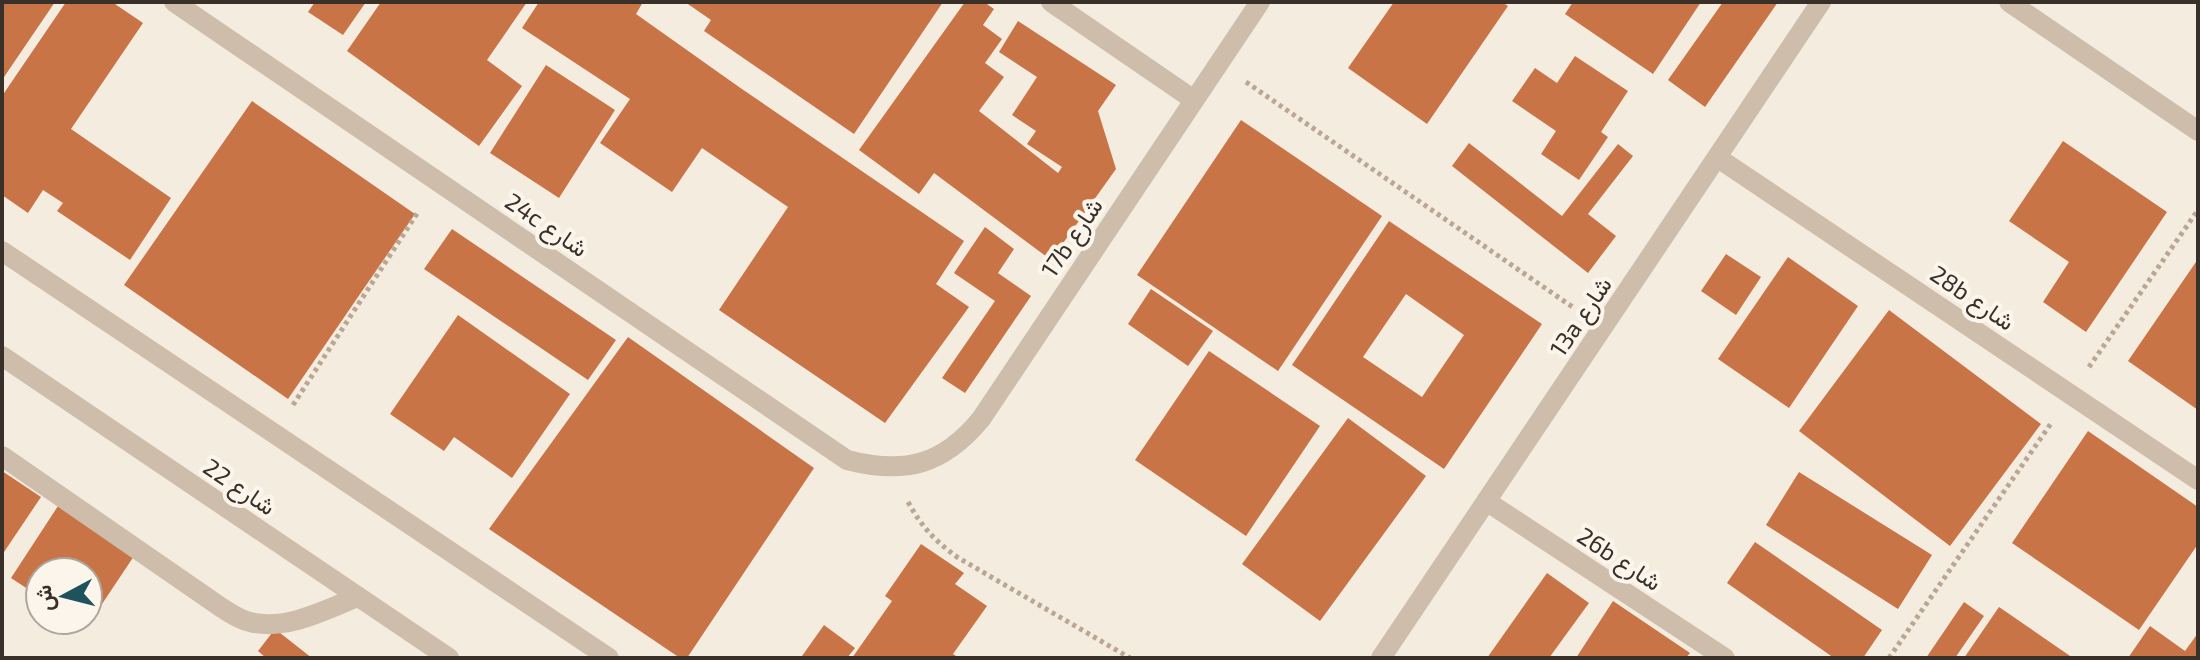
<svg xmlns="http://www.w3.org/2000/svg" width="2200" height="660" font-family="'Exo 2',Vazirmatn,sans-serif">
<rect width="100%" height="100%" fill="#f4ecdf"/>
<path fill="#c97447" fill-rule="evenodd" d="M2 2H55L2 80Z
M66 2H112L143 23 71 129 171 198 130 260 57 211 63 203 43 190 28 213 2 195V96Z
M315 2H366L343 35 308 12Z
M381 2H527L487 60 522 86 479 146 347 51Z
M539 2H643L636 14 739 87 964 241 936 284 969 307 885 423 719 310 788 207 702 148 672 192 600 143 630 99 522 28Z
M685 2H943L854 134 704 31 711 20Z
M965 2H984L994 9 983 25 1002 39 985 63 1004 77 979 111 1058 173 1062 167 1027 144 1036 131 1012 115 1037 77 999 52 1018 21 1116 85 1098 111 1116 169 1051 260 934 173 919 194 859 150Z
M1394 2H1502L1508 6 1427 124 1348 68Z
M1573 2H1701L1653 74 1565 14Z
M1723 2H1778L1705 107 1668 80Z
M1575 56 1628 91 1601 132 1608 137 1579 180 1541 154 1556 131 1512 101 1535 68 1557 83Z
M546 65 615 110 559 198 490 153Z
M252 101 415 214 288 399 124 285Z
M1241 120 1382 216 1278 371 1137 275Z
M2063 141 2167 212 2086 332 2043 302 2069 262 2009 221Z
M1469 143 1562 216 1618 144 1633 156 1588 214 1616 236 1588 273 1452 166Z
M1389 221 1542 324 1444 469 1292 365ZM1406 294 1464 335 1422 397 1363 357Z
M985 227 1014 249 998 273 1031 296 965 393 942 378 995 301 954 273Z
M452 229 616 340 588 380 424 269Z
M1726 254 1761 277 1736 315 1701 291Z
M1788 257 1858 306 1789 408 1718 359Z
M2198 259V410L2128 361Z
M1151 289 1213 331 1188 366 1128 324Z
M1889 310 2041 424 1950 546 1799 431Z
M458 315 570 394 512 478 454 437 444 451 390 414Z
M628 337 814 468 687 658H680L489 529Z
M1209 351 1320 426 1246 536 1135 460Z
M1348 418 1426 476 1320 621 1242 564Z
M2088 431 2198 507V544L2139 630 2012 543Z
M2 471 41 497 2 555Z
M1799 472 1932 555 1898 609 1766 525Z
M58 506 134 556 86 628 74 620H88V572H40V597L11 578Z
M1755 542 1882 630 1863 658H1834L1727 583Z
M921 544 964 573 955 584 987 606 953 654 959 658H852L892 601 885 596Z
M1547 573 1589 603 1549 658H1487Z
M1613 601 1690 653 1686 658H1576Z
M1964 602 1984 616 1955 658H1926Z
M1999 607 2073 658H1964Z
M824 625 855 648 847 658H805L802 656Z
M2150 626 2185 651 2198 633V658H2128Z
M275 629 312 658H266L258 651Z"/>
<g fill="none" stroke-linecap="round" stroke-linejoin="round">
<path stroke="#b9a794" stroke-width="5" stroke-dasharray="4 4" stroke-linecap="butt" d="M1246 82 1574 308
M2089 367 2198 210
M293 405 418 212
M908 502C922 527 934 540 957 557L1130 658
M1889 658 2052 422"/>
<path stroke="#cdbdaa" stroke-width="20" d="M174 2 847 460C905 475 943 465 981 419L1260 2
M1051 2 1194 100
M2009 2 2198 131
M1718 158 2198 480
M2 251 609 658
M2 356 449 658
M2 456 222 608C230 613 240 620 250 622 287 631 324 610 358 597
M1486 501 1725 658
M1381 658 1821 2"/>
</g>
<g text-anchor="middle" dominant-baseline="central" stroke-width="8" stroke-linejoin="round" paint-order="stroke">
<g font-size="24" fill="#3a302a" stroke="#fbf5ec">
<text transform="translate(547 224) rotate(34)">24c شارع</text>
<text transform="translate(1071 237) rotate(-56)">17b شارع</text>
<text transform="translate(1973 297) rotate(34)">28b شارع</text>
<text transform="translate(1580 316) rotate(-56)">13a شارع</text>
<text transform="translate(240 486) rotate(34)">شارع 22</text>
<text transform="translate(1620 558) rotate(33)">26b شارع</text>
</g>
</g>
<rect width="2200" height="660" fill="none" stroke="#3a302a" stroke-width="8"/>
<g transform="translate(64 596) rotate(263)"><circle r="38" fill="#fbf5ec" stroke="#aea69e" stroke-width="2"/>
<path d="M0-6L14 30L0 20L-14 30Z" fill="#1e525d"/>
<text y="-12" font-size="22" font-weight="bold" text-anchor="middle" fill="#3a302a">ش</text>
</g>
</svg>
